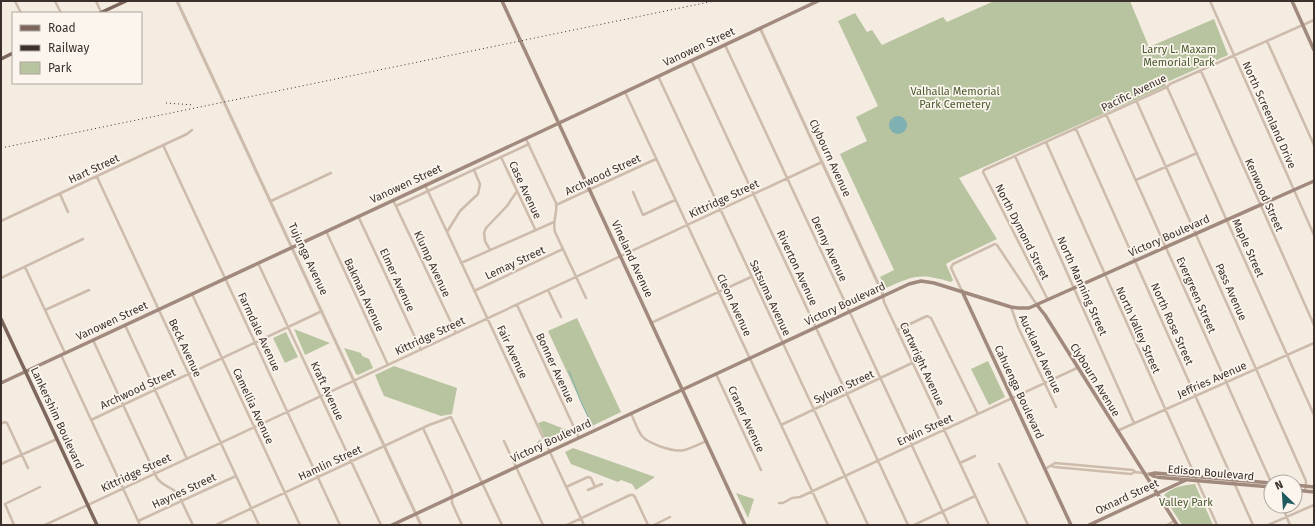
<svg xmlns="http://www.w3.org/2000/svg" width="1315" height="526" font-family="'Fira Sans',sans-serif">
<rect width="100%" height="100%" fill="#f4ebe1"/>
<path fill="#b8c4a0" d="M994 1H1130L1149 47 1214 19 1228 55 1165 83 1166 86 959 178 997 239 953 260 946 264 953 280 951 282C920 273 915 275 886 288L880 277 894 270 840 154 867 141 856 117 878 106 838 21 855 13 867 32 872 30 882 45 943 17 947 22Z
M577 318 621 412 592 426 548 331Z
M294 329 330 343 305 355Z
M286 332 298 357 285 363 273 338Z
M344 348 361 353 362 356 369 359 373 368 358 375 356 374Z
M988 361 1005 397 989 405 971 369Z
M394 366 457 388 452 414 441 416 384 396 375 375Z
M544 421 572 432 573 434 550 445 547 443 538 423Z
M540 439 543 447 542 449 536 452 534 450 532 449Z
M573 448 655 477 636 490 632 484 621 480 618 482 571 464 565 452Z
M1195 484 1213 525H1182L1164 497 1165 494C1173 487 1184 485 1195 484Z
M736 493 754 499 748 518Z"/>
<path fill="#7fb0b2" d="M889 125a9 9 0 1 1 18 0a9 9 0 1 1-18 0Z"/>
<g fill="none" stroke-linecap="round" stroke-linejoin="round">
<path stroke="#7fb0b2" stroke-width="1" d="M569 371 581 402 593 427"/>
<path stroke="#cdbbac" stroke-width="2.5" d="M15 1 21 13
M55 1 61 13
M96 1 101 12
M1210 1 1314 235
M1267 41 1314 145
M725 45 949 525
M691 60 908 525
M1201 71 1314 325
M658 76 868 525
M1167 87 1314 415
M625 92 828 525
M1136 100 1306 481 1305 491
M1106 114 1271 482
M1076 129 1253 525
M526 139 556 203C558 213 552 220 555 232L586 298
M1046 142 1217 525
M163 145 340 525
M1015 156 1134 423
M501 157 535 229
M97 177 259 525
M1136 180 1197 153
M425 185 584 525
M633 192 643 215 675 200
M60 194 68 212
M393 200 456 333
M271 201 331 173
M556 205 656 159
M396 206 529 144
M358 216 421 350
M1 221 187 134 192 130
M326 231 388 365
M447 232 460 211 478 194 480 184 474 170
M490 250 485 241 484 233 486 228 507 206 517 191
M258 263 381 525
M461 263 554 222
M25 267 65 353
M1 278 83 239
M548 290 561 317
M474 291 563 249
M962 291 951 268 953 264 995 244 997 245 1037 305
M192 294 300 525
M883 296 884 302 989 525
M1048 300 983 172 984 170 1167 87 1170 84 1314 20
M517 305 579 438
M1011 307 1018 327 1056 407
M45 310 89 290
M651 323 751 277
M125 325 187 459
M897 330 927 316 931 318 978 414
M93 340 157 478C162 486 172 487 178 494L193 525
M61 355 140 525
M716 374 761 470
M631 414C635 421 637 430 642 436 647 442 653 443 659 446 681 454 685 451 706 441
M91 420 322 311
M1 424 4 422 7 423 28 468
M781 425 912 363
M423 428 452 491V503L462 525
M1117 431 1314 343
M504 441 543 525
M960 463 975 456
M1 464 57 439
M999 464 1028 525
M1052 466 1055 467 1131 474 1135 472
M1045 469 1055 463 1133 470 1135 472 1150 474
M566 487 588 477 591 478 595 487
M588 490 602 484
M779 503H783L792 498 800 497 1077 368
M1282 506 1290 525
M138 521 236 476
M14 525 5 504 40 487
M45 525 822 162
M216 525 429 425 451 417 502 525
M567 525 630 495H633L635 497 648 525
M654 525 670 517
M914 525 975 496
M1167 525 1174 521
M1268 525 1314 505"/>
<path stroke="#cdbbac" stroke-width="3" d="M177 1 421 525
M760 28 882 292 883 296"/>
<path stroke="#a18a7d" stroke-width="3.5" d="M502 1 745 525
M1292 1 1314 50
M962 291 1071 525
M1037 305 1045 315 1177 525
M1 383 540 132 818 1
M1150 474 1155 477 1271 487
M1151 474 1155 473 1271 483
M1295 485 1314 487
M1295 490 1314 492
M392 525 909 284 921 281 934 283 1011 307 1018 308H1029L1314 181
M1089 525 1186 480"/>
<path stroke="#7d675c" stroke-width="3.5" d="M100 13 126 1
M1 59 13 53
M1 319 97 525"/>
<path stroke="#3b302b" stroke-width="1" stroke-dasharray="1 3" stroke-linecap="butt" d="M166 103 194 105
M1 148 714 1"/>
</g>
<g text-anchor="middle" dominant-baseline="central" stroke-width="3.5" stroke-linejoin="round" paint-order="stroke">
<g font-size="11" fill="#3b302b" stroke="#fbf5ee">
<text transform="translate(699 47) rotate(-25)">Vanowen Street</text>
<text transform="translate(1134 93) rotate(-26)">Pacific Avenue</text>
<text transform="translate(1269 115) rotate(66)">North Screenland Drive</text>
<text transform="translate(830 158) rotate(65)">Clybourn Avenue</text>
<text transform="translate(94 169) rotate(-25)">Hart Street</text>
<text transform="translate(603 175) rotate(-25)">Archwood Street</text>
<text transform="translate(406 184) rotate(-25)">Vanowen Street</text>
<text transform="translate(525 190) rotate(65)">Case Avenue</text>
<text transform="translate(1264 195) rotate(66)">Kenwood Street</text>
<text transform="translate(724 199) rotate(-25)">Kittridge Street</text>
<text transform="translate(1022 232) rotate(63)">North Dymond Street</text>
<text transform="translate(1169 236) rotate(-24)">Victory Boulevard</text>
<text transform="translate(1248 248) rotate(66)">Maple Street</text>
<text transform="translate(829 249) rotate(65)">Denny Avenue</text>
<text transform="translate(308 259) rotate(65)">Tujunga Avenue</text>
<text transform="translate(632 259) rotate(65)">Vineland Avenue</text>
<text transform="translate(515 263) rotate(-25)">Lemay Street</text>
<text transform="translate(432 264) rotate(65)">Klump Avenue</text>
<text transform="translate(797 268) rotate(65)">Riverton Avenue</text>
<text transform="translate(397 280) rotate(65)">Elmer Avenue</text>
<text transform="translate(1082 286) rotate(66)">North Manning Street</text>
<text transform="translate(1231 292) rotate(66)">Pass Avenue</text>
<text transform="translate(364 295) rotate(65)">Bakman Avenue</text>
<text transform="translate(1196 295) rotate(66)">Evergreen Street</text>
<text transform="translate(770 298) rotate(65)">Satsuma Avenue</text>
<text transform="translate(845 304) rotate(-25)">Victory Boulevard</text>
<text transform="translate(734 305) rotate(65)">Cleon Avenue</text>
<text transform="translate(112 321) rotate(-25)">Vanowen Street</text>
<text transform="translate(1172 324) rotate(66)">North Rose Street</text>
<text transform="translate(1138 330) rotate(66)">North Valley Street</text>
<text transform="translate(259 332) rotate(65)">Farmdale Avenue</text>
<text transform="translate(430 336) rotate(-25)">Kittridge Street</text>
<text transform="translate(185 348) rotate(65)">Beck Avenue</text>
<text transform="translate(512 352) rotate(65)">Fair Avenue</text>
<text transform="translate(1040 354) rotate(65)">Auckland Avenue</text>
<text transform="translate(922 364) rotate(65)">Cartwright Avenue</text>
<text transform="translate(555 368) rotate(65)">Bonner Avenue</text>
<text transform="translate(1095 380) rotate(58)">Clybourn Avenue</text>
<text transform="translate(1212 380) rotate(-24)">Jeffries Avenue</text>
<text transform="translate(844 387) rotate(-25)">Sylvan Street</text>
<text transform="translate(138 389) rotate(-25)">Archwood Street</text>
<text transform="translate(327 391) rotate(65)">Kraft Avenue</text>
<text transform="translate(1019 392) rotate(65)">Cahuenga Boulevard</text>
<text transform="translate(253 406) rotate(65)">Camellia Avenue</text>
<text transform="translate(57 418) rotate(65)">Lankershim Boulevard</text>
<text transform="translate(746 419) rotate(65)">Craner Avenue</text>
<text transform="translate(925 430) rotate(-25)">Erwin Street</text>
<text transform="translate(551 441) rotate(-25)">Victory Boulevard</text>
<text transform="translate(330 463) rotate(-25)">Hamlin Street</text>
<text transform="translate(136 473) rotate(-25)">Kittridge Street</text>
<text transform="translate(1211 473) rotate(5)">Edison Boulevard</text>
<text transform="translate(184 491) rotate(-25)">Haynes Street</text>
<text transform="translate(1127 497) rotate(-25)">Oxnard Street</text>
</g>
<g font-size="11" fill="#4a5a2e" stroke="#fbf5ee">
<text x="1179" y="49">Larry L. Maxam<tspan x="1179" dy="13">Memorial Park</tspan></text>
<text x="955" y="91">Valhalla Memorial<tspan x="955" dy="13">Park Cemetery</tspan></text>
<text x="1186" y="502">Valley Park</text>
</g>
</g>
<rect width="1315" height="526" fill="none" stroke="#3b302b" stroke-width="4"/>
<rect x="12" y="12" width="130" height="72" fill="#fbf5ee" stroke="#aea6a0"/>
<rect x="20" y="25" width="20" height="6" fill="#7d675c" stroke="#aea6a0"/>
<text x="48" y="32" font-size="12" fill="#3b302b">Road</text>
<rect x="20" y="45" width="20" height="6" fill="#3b302b" stroke="#aea6a0"/>
<text x="48" y="52" font-size="12" fill="#3b302b">Railway</text>
<rect x="20" y="62" width="20" height="12" fill="#b8c4a0" stroke="#aea6a0"/>
<text x="48" y="72" font-size="12" fill="#3b302b">Park</text>
<g transform="translate(1283 494) rotate(335)"><circle r="19" fill="#fbf5ee" stroke="#aea6a0"/>
<path d="M0-3L7 15L0 10L-7 15Z" fill="#1f5a5e"/>
<text y="-6" font-size="11" font-weight="bold" text-anchor="middle" fill="#3b302b">N</text>
</g>
</svg>
